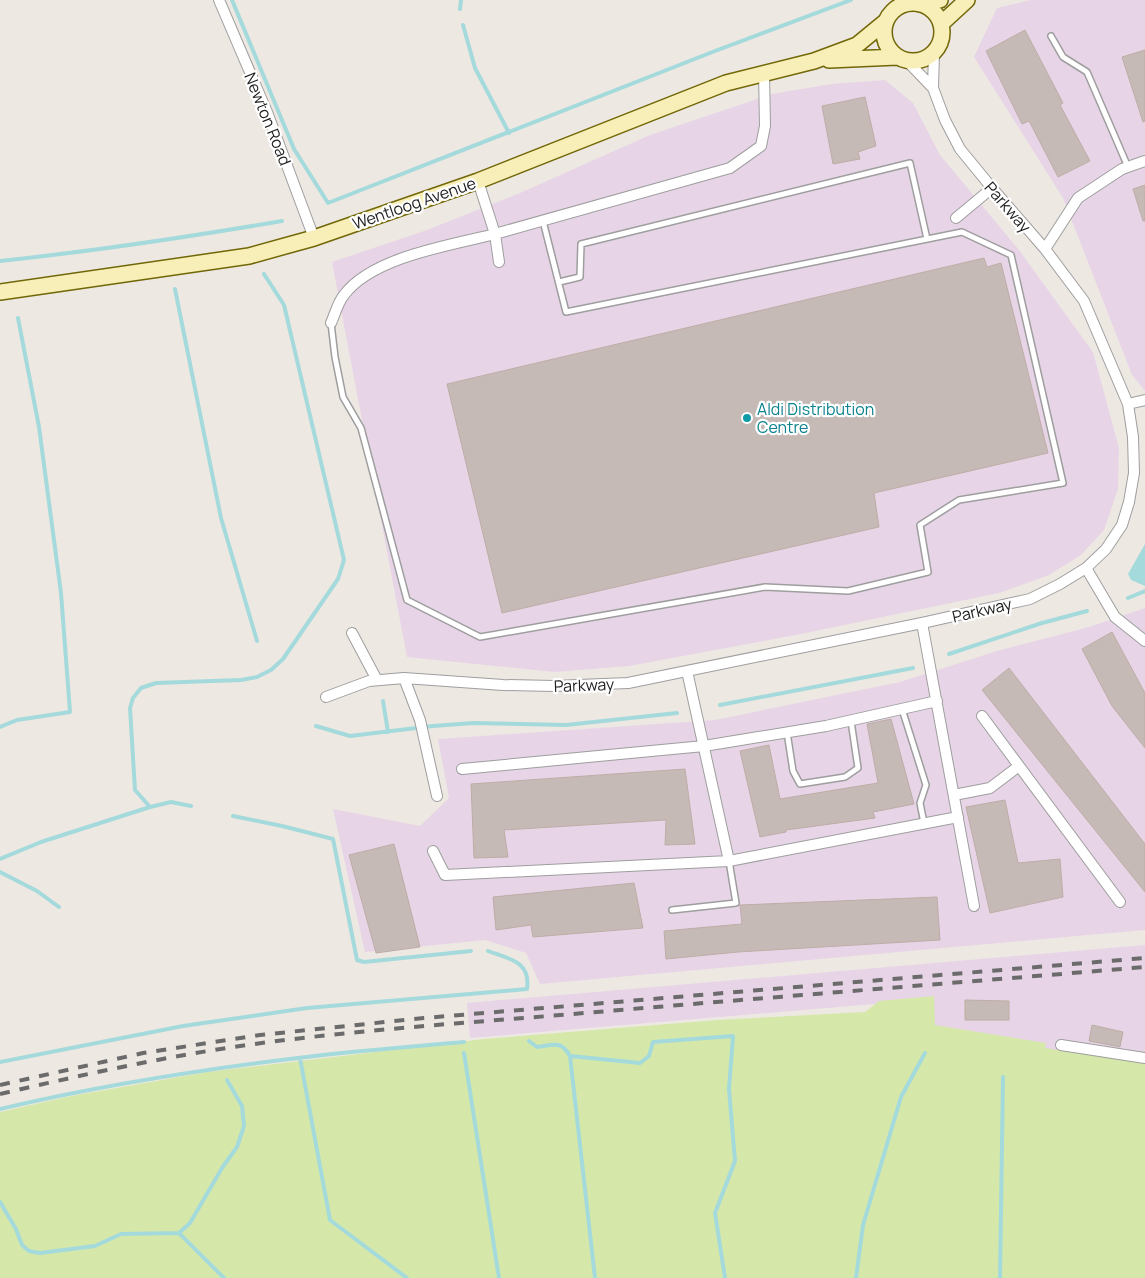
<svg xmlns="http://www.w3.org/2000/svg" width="1145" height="1278" font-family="Manrope,sans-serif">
<rect width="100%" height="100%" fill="#eee8e3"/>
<path fill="#e7d5e7" d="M1030 0H1145V391L1132 375 1063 198 974 57 997 8Z
M885 80 913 103 940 155 1019 250 1093 352 1119 448 1118 489 1104 530 1081 555 1049 575 999 593 796 635 629 666 555 672 407 657 332 262 427 230 520 193 650 135 772 94 831 84Z
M1145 608V930L540 984 526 953 485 940 365 952 333 809 420 826 449 798 438 739 715 720 900 682 997 651 1089 627Z
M1145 945V1058L1041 1049 934 1027 933 999 470 1038 467 1003Z"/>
<path fill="#d5e8aa" d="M934 996 935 1025 1046 1043 1045 1048C1078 1054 1112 1057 1145 1062V1278H0V1112L71 1096 207 1072 484 1039 717 1020 865 1012 879 1001Z"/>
<path fill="#a4dadb" d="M1145 544V586L1131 580 1128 574Z"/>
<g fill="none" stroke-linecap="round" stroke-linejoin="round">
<path stroke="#a4dadb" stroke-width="4" d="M232 0 294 149 328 203 715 51 851 0
M460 9 461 0
M463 25 475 68 509 133
M0 261C95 251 188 237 282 221
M175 289 221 518 257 641
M1128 598 1145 591
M949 654 1042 623 1087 611
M383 701 388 732
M720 705 913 668
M316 726 350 736 433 726 473 723 566 725 677 713
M0 727 17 720 70 712 61 593 39 427 18 318
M191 806 171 802 150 807 135 790 130 708 133 698 141 688 156 683 241 680 257 677 271 670 283 659 338 579 344 560 284 305 264 274
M233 816 282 826 333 839 357 960 364 962 471 951
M0 859 41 842 150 807
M0 872 37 891 59 907
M529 1041 537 1047C554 1045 561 1040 570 1056L595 1278
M464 1053 499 1278
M570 1056 640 1063 649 1056 653 1042 733 1036 729 1089 735 1161 715 1213 725 1278
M300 1058 330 1220 407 1278
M0 1062 183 1026 307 1008 527 989C531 961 509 959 488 951
M0 1109C98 1086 198 1070 298 1058 353 1051 409 1047 464 1042
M0 1202 16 1229 22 1245 29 1251 40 1253 95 1246 121 1234 179 1233
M224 1278 179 1233 190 1223 222 1168 237 1147 244 1126 242 1106 227 1080
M856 1278 863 1225 901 1097 925 1053
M1000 1278 1003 1077"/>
</g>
<path fill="#c6bab7" stroke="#bfaca6" d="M1025 30 1063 103 1060 105 1090 161 1058 177 1029 121 1022 124 986 51Z
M1145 50V121L1143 122 1122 57Z
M865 97 876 146 858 152 860 159 833 164 822 106Z
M1145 185V221H1143L1133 189Z
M984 258 987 267 1001 263 1048 453 874 493 879 527 502 613 447 384Z
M1112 632 1145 693V748L1112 706 1082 649Z
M1009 668 1145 844V892L982 690Z
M891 719 914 804 873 812 875 818 786 830V832L760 837 740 751 769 745 780 799 878 783 867 724Z
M685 769 695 844 665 845 666 820 504 830 508 857 474 858 471 784Z
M1005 800 1018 863 1060 859 1063 897 990 913 966 807Z
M394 844 420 947 376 953 349 855Z
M634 883 643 928 533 937 531 925 496 930 493 897Z
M937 897 940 940 738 952 666 959 664 931 742 924 740 905Z
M965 1000 1009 1001V1020H965Z
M1092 1025 1123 1032 1120 1047 1089 1041Z"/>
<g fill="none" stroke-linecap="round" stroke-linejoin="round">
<g stroke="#9e9e9e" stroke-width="8">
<path id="lane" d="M1051 36 1063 57 1087 72 1128 167
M559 282 580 277 581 244 910 163 927 239
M331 323 335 357 343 397 361 428 407 600 480 637 765 587 848 591 928 572 920 525 959 500 1063 483 1011 255 962 232 566 312 543 221
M902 709 926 785 920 803 924 823
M787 732 793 771 800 784 845 777 858 768 851 721
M672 910 736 903 729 861"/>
</g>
<g stroke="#9e9e9e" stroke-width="12">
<path id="street" d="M219 0 267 112 314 238
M907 61 933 88
M478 181 495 234 730 168 761 146 765 126 764 73
M956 218 992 188
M1045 249 1078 198 1122 169 1145 161
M331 323C335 314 338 302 344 295 372 257 451 245 495 234L499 262
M1128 404 1145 400
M1086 568 1115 617 1145 641
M922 623 974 906
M352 633 377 680
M687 671 729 861
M404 678 420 720 437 796
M326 697 369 681 404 678 503 685 554 686 628 683 922 623 1030 599 1060 584 1086 568 1106 549 1122 525 1129 502 1134 473 1133 437 1128 404 1084 301 1045 249 992 188 960 149 945 120 933 88 934 53
M982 716 1120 902
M462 769 704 746 826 726 937 701
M954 795 990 788 1019 766
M433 851 445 875 729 861 958 817
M1061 1045 1145 1058"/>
</g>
<g stroke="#716707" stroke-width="18">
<path id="secondary" d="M884 32a29 29 0 1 1 58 0a29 29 0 1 1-58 0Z
M920 4 940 0
M941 24 967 0
M829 60 897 57
M0 292 249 256 314 238 478 181 726 83 814 61 857 45 885 22"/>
</g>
<use href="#lane" stroke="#fff" stroke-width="5"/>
<use href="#street" stroke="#fff" stroke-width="10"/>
<use href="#secondary" stroke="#f8eeb7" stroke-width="15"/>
<path stroke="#6b6b6b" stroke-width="4" stroke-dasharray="10 10" stroke-linecap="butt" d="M0 1085 143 1053 260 1035 424 1018 1145 958
M0 1094C77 1076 154 1059 233 1047 357 1029 483 1022 608 1011 787 996 966 982 1145 967"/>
</g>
<circle fill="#0f9aa8" stroke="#fff" stroke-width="2" cx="747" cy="418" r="5"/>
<g text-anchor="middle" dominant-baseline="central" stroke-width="4.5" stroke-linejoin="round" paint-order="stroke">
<g font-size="16" fill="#1d1d1d" stroke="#fff">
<text transform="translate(268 119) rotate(68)">Newton Road</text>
<text transform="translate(414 203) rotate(-19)">Wentloog Avenue</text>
<text transform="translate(1008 207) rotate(49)">Parkway</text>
<text transform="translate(982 610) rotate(-13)">Parkway</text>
<text transform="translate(584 685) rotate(-2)">Parkway</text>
</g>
<g font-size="16" fill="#0d838f" stroke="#fff" text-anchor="start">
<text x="757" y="409">Aldi Distribution<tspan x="757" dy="18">Centre</tspan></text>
</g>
</g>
</svg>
